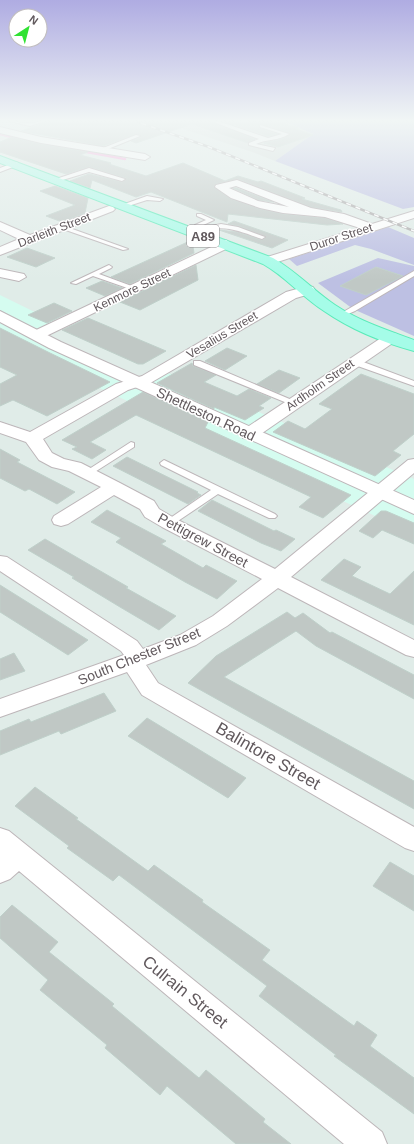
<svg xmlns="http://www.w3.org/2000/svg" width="414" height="1144" font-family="Helvetica,sans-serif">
<rect width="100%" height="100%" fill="#e0ece8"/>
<path fill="#d5fcf0" d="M0 295 57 323 33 335 141 387 166 372 414 479V534L93 385 0 338Z"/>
<path fill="#d5ddda" d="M157 120H282L313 134 275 161 255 153Z"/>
<path fill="#bdc0e3" d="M282 120H414V207L403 209 275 161 313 134Z
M388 227 414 238V265L371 249 355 245 297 266 289 259Z
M378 258 414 266V336L353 309 318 283Z"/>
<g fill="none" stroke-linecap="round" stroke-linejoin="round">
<path stroke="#fba1da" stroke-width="2.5" d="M0 134 18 139
M81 151 125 159"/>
</g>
<path fill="#c0c8c5" stroke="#bfd0ca" d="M78 120H207L255 139 248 143 192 124 136 143 131 141 141 137 136 134 103 146 21 131 50 121 66 124Z
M220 120H234L243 123 252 120H272L298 128 296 129 313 135 278 147 264 143 282 139 290 133 259 124 260 128 277 134 268 136Z
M12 137 41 144 88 152 80 155 111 163 109 164 146 176 183 163 225 181 238 176 258 182 261 181 305 198 302 199 341 210 342 212 311 207 238 179 216 184 214 187 231 199 260 209 283 214 325 218 343 224 327 225 228 214 227 222 151 192 136 197 92 180 90 188 70 181 89 174 122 182 126 178 89 167 66 174 0 152V142Z
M55 186 88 198 85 213 62 222 46 216 75 205 40 191Z
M233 188H236L274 202 258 200Z
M234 221 288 240 272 248 219 230 237 232 262 240 266 237 239 226 228 224Z
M192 240 194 253 130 284 111 277Z
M27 248 55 258 36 267 7 257Z
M196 265 198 280 140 310 120 302Z
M376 267 403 276 366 295 340 286Z
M102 281 122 288 105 296 86 288Z
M54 303 72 311 47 323 28 315Z
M88 318 166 351 143 364H138L62 330Z
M0 328 50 353 110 382 47 416 13 400 0 406V384L17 375 0 367Z
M227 348 247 356 225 370 205 361Z
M192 363 193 366 216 375 204 382 237 396 249 389 271 398 259 406 264 408 245 420 214 407V409L157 383Z
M279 370 300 378 279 393 257 384Z
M361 374 414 394V434L393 451 401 455 375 476 273 432 288 421 305 429 332 409 319 404Z
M143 392 208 422 205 428 351 495 323 518 299 507 311 497 136 415 90 442 106 450 92 459 72 449 77 447 62 440Z
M0 449 20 460 17 462 75 492 57 504 29 489 25 491 0 478Z
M127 457 198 492 197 493 201 495 188 504 113 466Z
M212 500 274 531 276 530 295 539 281 551 261 543 198 511Z
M107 510 166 541 161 544 203 568 206 565 237 581 217 599 185 582 116 542 121 538 91 522Z
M381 511H386L414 523V544L382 530 373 538 359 531Z
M45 539 128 587 126 588 176 616 159 630 120 607 72 578 74 577 28 550Z
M344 559 361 567 352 576 390 594 414 571V625L321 580Z
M0 585 88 640 68 655 0 612Z
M287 612 295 618 303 613 330 633 332 632 414 675V699L316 646 296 631 224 677 414 781V809L188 683 216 656Z
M14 653 25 671 0 680V659Z
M104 693 116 711 61 734 59 731 0 755V731L29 719 31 722Z
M147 718 203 752 246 778 228 798 128 736Z
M35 787 78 818 76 819 148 871 154 865 203 900 202 902 270 950 262 960 354 1026 357 1021 377 1035 370 1046 414 1078V1114L334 1056 336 1055 259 996 267 986 119 875 113 881 67 848 69 846 15 806Z
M390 862 414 876V911L373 886Z
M12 905 58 942 49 952 114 1004 112 1006 199 1078 206 1070 265 1119 263 1122 291 1144H236L167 1086 160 1095 105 1048 107 1045 40 990 48 980 0 938V917Z"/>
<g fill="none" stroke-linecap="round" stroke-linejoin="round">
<g stroke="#bdb6b9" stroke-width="2">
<path id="service" d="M5 120C13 120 22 124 30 123 37 123 42 120 49 120L30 126Z
M208 120H215L268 138 282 134 260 127V125L289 134C279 141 266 139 256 144L275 148 273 151 249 145V143L259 139Z
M136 135 140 136 103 151 98 150Z
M16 162 18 163V165L0 172V168Z
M89 168 125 179 122 181 89 172 56 182 53 180Z
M147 196 163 199 160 201 147 200 122 208 119 206Z
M197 214H201L214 220 199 227H195V225L206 220 197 216Z
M221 224 238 227 265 237 262 239C246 234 230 226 213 229 207 230 201 233 195 235L192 233 203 228Z
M60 226H64L128 249 123 250 60 228Z
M109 265 112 267 111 268 99 274 137 288V290H133L93 276 76 284 71 283Z
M414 271V276L355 311 341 317 338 315Z
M352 360H358L414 381V386L352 364Z
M194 361H200L299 403 298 405H292L194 365Z
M131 442 134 443V447L90 475H84L83 473Z
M164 460 275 514 277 516 275 518H269L218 494 172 525H166L164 523 166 521 211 490 161 465 160 463Z"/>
</g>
<g stroke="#bdb6b9" stroke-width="2">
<path id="minor" d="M0 127 41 137 145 154 150 157 145 160 41 143 0 133Z
M237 180 311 208 344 214 372 224 414 211V218L268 265 264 264 262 261 264 258 360 228 325 217 283 213 260 208 231 198 215 187 216 185ZM236 186 289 207 258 201 229 188Z
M109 206 113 207 115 209 113 211 0 255V247L19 239 0 230V222L30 235Z
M226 240 232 244 230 247 42 338H32L30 335 32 332Z
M0 269 24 274 26 277 19 281 0 277Z
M308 286 313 287 315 290 313 293 296 298 152 382 128 390 43 439 52 453 64 459 81 463 120 483 154 501 159 509 176 519 275 569 408 460 414 459V473L291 577 414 640V657L406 655 278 588 227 626 196 645 146 665 158 683 414 827V851L405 848 142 695 127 672 0 717V699L124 655 121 651 0 571V556L7 557 137 641 143 649 180 635 213 616 262 579 162 527 145 517 140 509 114 495 68 524 61 526 54 524 52 520 54 516 101 487 69 471 52 467 39 460 26 442 0 433V422L30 432 116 384 142 376 286 292Z
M392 333 397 334 399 337 397 340 255 438 249 439 243 438 241 434 243 430 387 334Z
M0 828 9 831 382 1132 387 1144H344L19 871 10 879 0 883Z"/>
</g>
<g stroke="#bdb6b9" stroke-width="2">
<path id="tertiary" d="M0 311 61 342 414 500V514L49 348 0 322Z"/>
</g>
<g stroke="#5aebb9" stroke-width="2">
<path id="primary" d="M0 156 273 258C296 271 313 290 335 305 359 321 387 330 414 340V351C384 343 350 329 324 311 302 297 286 277 263 264L0 163Z"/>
</g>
<use href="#service" fill="#fff" fill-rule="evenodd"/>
<use href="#minor" fill="#fff" fill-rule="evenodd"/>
<use href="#tertiary" fill="#fff" fill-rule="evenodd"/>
<use href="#primary" fill="#a5fce8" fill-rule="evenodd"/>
<g stroke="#adabac" stroke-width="2.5">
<path id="rail" d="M132 120 209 147 414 231"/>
</g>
<use href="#rail" stroke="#fff" stroke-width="1.5" stroke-dasharray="5" stroke-linecap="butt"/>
</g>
<linearGradient id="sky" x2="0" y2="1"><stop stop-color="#aface2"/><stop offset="0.43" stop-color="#f1f6f5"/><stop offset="1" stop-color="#f1f6f5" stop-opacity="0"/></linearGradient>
<rect width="414" height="280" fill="url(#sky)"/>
<g text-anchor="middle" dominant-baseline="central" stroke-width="3" stroke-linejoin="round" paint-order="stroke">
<g font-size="12" fill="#61595d" stroke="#fff">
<text transform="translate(54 230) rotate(-21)">Darleith Street</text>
<text transform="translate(341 237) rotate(-18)">Duror Street</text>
<text transform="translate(132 290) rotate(-26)">Kenmore Street</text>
<text transform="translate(222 335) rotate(-31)">Vesalius Street</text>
<text transform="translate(320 385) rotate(-35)">Ardholm Street</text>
</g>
<rect fill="#fff" stroke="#908b8e" stroke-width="1" x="187" y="225" width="32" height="22" rx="3"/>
<g font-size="13" font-weight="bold" fill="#61595d">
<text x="203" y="236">A89</text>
</g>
<g font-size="14" fill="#61595d" stroke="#fff">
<text transform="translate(206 414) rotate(25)">Shettleston Road</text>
<text transform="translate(203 540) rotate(28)">Pettigrew Street</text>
<text transform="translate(139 656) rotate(-22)">South Chester Street</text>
</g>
<g font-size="17" fill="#61595d" stroke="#fff">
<text transform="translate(268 756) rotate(30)">Balintore Street</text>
<text transform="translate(185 992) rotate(39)">Culrain Street</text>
</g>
</g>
<g transform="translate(28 28) rotate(36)"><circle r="19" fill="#ffffff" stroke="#c0bdbe"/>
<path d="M0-3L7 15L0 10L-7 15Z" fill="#30e233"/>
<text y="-6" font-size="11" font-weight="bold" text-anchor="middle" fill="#61595d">N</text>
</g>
</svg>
